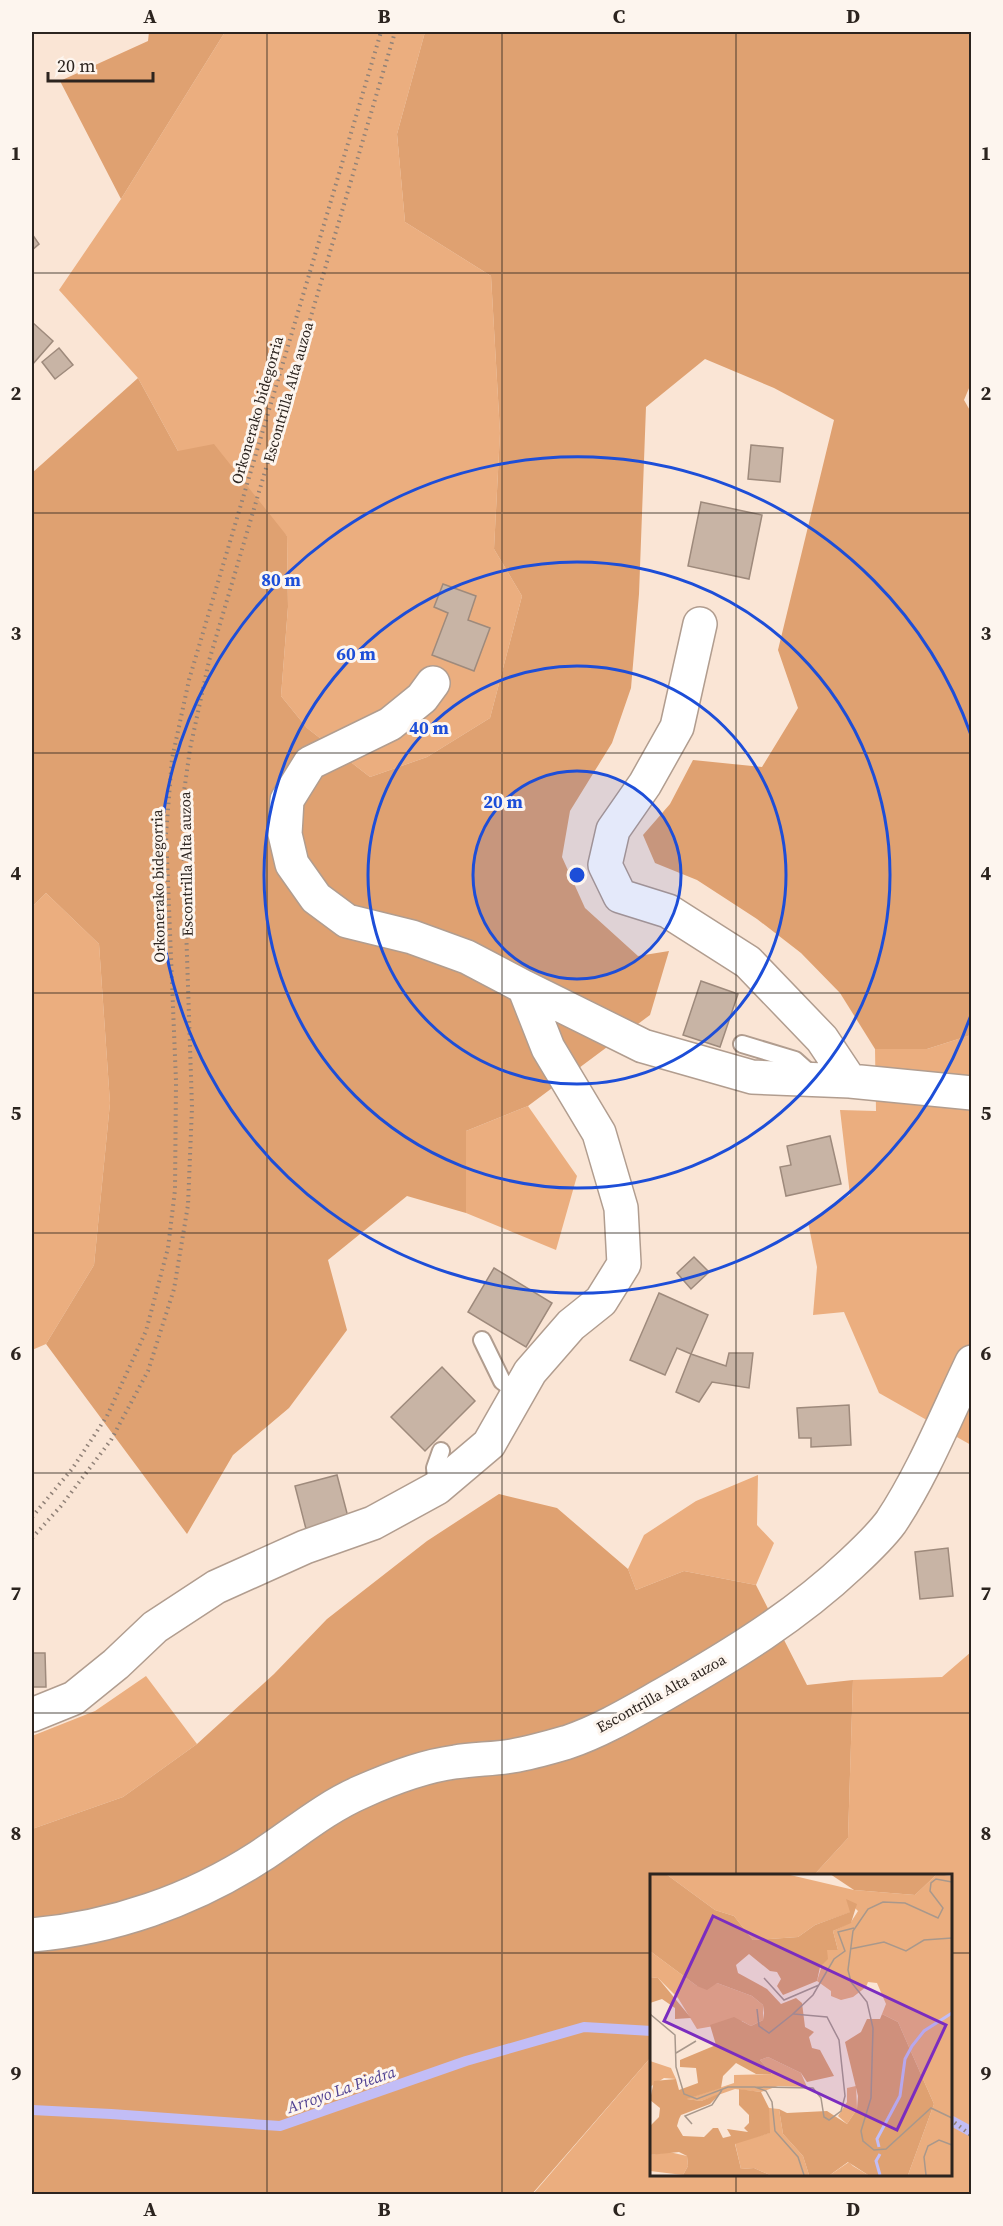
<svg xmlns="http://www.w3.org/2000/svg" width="1003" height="2226" font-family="'Source Serif 4',serif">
<rect width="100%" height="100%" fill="#fae5d5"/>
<path fill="#ebae7f" d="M225 32H425L397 134 405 222 491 276 500 433 494 549 522 596 490 718 427 757 370 777 307 728 281 696 288 607 287 536 178 451 138 378 59 290 121 199Z
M46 893 99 944 110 1103 94 1265 46 1344 32 1350V907Z
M971 1035V1445L879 1393 844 1312 813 1315 817 1267 808 1222 850 1195 840 1110 876 1111 875 1049H927Z
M528 1106 577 1176 556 1250 466 1213V1131Z
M758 1475 757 1525 774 1543 756 1585 684 1571 636 1590 628 1569 644 1535 696 1501Z
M971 1652V2194H533L652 2056V2174H950V1875H814L848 1838 853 1680 942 1677Z
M146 1676 197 1744 123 1797 32 1829V1736L95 1711Z"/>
<path fill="#dfa171" d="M149 32H225L121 199 60 81 148 41Z
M425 32H971L972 381 964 400 972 414 971 1035 927 1049H875L840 993 801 953 757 919 697 880 655 863 643 835 670 804 693 760 762 767 798 708 778 650 834 420 774 388 705 359 646 407 639 594 631 688 612 743 570 811 562 857 585 908 638 956 669 951 650 1015 528 1106 466 1131V1213L407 1196 328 1260 347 1330 289 1408 233 1455 187 1534 46 1344 94 1265 110 1103 99 944 46 893 32 907V473L138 378 178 451 214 444 287 536 288 607 281 696 307 728 370 777 427 757 490 718 522 596 494 549 500 433 491 276 405 222 397 134Z
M499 1494 557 1508 628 1569 636 1590 684 1571 756 1585 807 1685 853 1680 848 1838 814 1875H652V2056L532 2194H32V1829L123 1797 197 1744 274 1674 327 1619 427 1541Z"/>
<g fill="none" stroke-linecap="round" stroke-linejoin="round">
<path stroke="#c2bdf6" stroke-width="10" d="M32 2110 111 2114 280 2126 466 2061 584 2027 652 2031
M950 2120 972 2132"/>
</g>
<path fill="#c8b4a5" stroke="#9e8a7c" stroke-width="1.5" d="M32 234 39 244 32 250Z
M32 322 53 341 32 365Z
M59 348 73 365 55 379 42 362Z
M751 445 783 448 780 482 748 479Z
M701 502 762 515 749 579 688 566Z
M443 584 476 596 468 620 490 628 474 671 432 655 448 613 434 607Z
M701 981 738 994 720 1047 683 1035Z
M830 1136 841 1184 786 1196 780 1167 791 1165 787 1146Z
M694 1257 709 1272 691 1289 677 1273Z
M494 1268 552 1303 526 1347 468 1312Z
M659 1293 708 1315 691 1354 677 1348 665 1375 630 1360Z
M729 1353H753L749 1388 712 1382 699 1402 676 1392 691 1354 726 1366Z
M442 1367 475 1401 425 1451 391 1417Z
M849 1405 851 1445 811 1447V1438H799L797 1408Z
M337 1475 348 1517 306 1529 295 1486Z
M948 1548 953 1596 920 1599 915 1552Z
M32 1653H45L46 1687H32Z"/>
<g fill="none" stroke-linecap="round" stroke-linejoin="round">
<g stroke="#b19d8f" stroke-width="20">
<path id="service" d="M742 1044 795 1060 814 1077
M482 1340 502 1381 518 1393
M437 1488 435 1468 441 1451"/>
</g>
<g stroke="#b19d8f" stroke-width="36">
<path id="minor" d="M700 624 677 727 645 784 613 830 605 865 620 896 668 911 748 962 822 1039 850 1081
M433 683 422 698 390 724 310 763 287 800 285 834 292 864 316 898 347 921 412 937 467 957 524 987
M32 1715 74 1698 116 1664 155 1627 216 1587 305 1547 373 1523 437 1488 489 1444 530 1372 571 1325 601 1301 624 1264 621 1208 599 1133 548 1048 524 987 643 1046 752 1077 850 1081 972 1093"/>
</g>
<g stroke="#b19d8f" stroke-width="36">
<path id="tertiary" d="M32 1935C112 1928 191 1901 259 1857 293 1835 324 1808 361 1792 390 1779 424 1766 455 1762 474 1759 493 1759 512 1756 531 1753 551 1747 568 1742 603 1730 634 1711 666 1693 732 1655 796 1616 851 1564 865 1551 880 1537 891 1522 923 1474 947 1414 972 1362"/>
</g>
<path stroke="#918278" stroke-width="4" stroke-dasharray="1.5 4.5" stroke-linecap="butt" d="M32 1517 72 1469 107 1416 146 1331 168 1248 175 1190 176 1081 166 834 172 759 189 680 381 32
M32 1538 61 1506 111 1440 148 1371 174 1289 188 1205 192 1107 182 806 190 749 209 661 395 32
M950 2119 972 2136"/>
<use href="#service" stroke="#fff" stroke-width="16"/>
<use href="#minor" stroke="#fff" stroke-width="33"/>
<use href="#tertiary" stroke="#fff" stroke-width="33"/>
</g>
<path fill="none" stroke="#2c241f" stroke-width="1.5" stroke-opacity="0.55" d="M267 32V2194M502 32V2194M736 32V1875M32 273H972M32 513H972M32 753H972M32 993H972M32 1233H972M32 1473H972M32 1713H972M32 1953H652M950 1953H972M736 2174V2194"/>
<circle cx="577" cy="875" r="104" fill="#1d4ed8" fill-opacity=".12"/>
<g fill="none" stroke="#1d4ed8" stroke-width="3">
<circle cx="577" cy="875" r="104"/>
<circle cx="577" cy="875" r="209"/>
<circle cx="577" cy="875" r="313"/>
<path d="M971 1015A418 418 0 1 1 971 735"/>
</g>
<g text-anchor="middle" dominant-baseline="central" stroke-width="6" stroke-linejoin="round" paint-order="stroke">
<g font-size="15" fill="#2c241f" stroke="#fdf5ee">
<text transform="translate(288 392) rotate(-74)">Escontrilla Alta auzoa</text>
<text transform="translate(257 410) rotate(-74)">Orkonerako bidegorria</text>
<text transform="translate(186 864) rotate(-91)">Escontrilla Alta auzoa</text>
<text transform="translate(158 886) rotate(-91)">Orkonerako bidegorria</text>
<text transform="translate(661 1693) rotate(-29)">Escontrilla Alta auzoa</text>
</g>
<g font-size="16" font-style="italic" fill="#504192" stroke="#fdf5ee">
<text transform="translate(341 2089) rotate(-19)">Arroyo La Piedra</text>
</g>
</g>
<g transform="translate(650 1874)">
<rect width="302" height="302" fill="#fae5d5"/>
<path d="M16 0H136L204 16 265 21 287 0 301 2V301H258L284 230 248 148 232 140 236 130 227 109 218 108 216 113 203 123 191 126 181 122V117L167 107 177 75 188 76 183 57 201 48 208 37 197 26 201 38 165 51 148 63 103 66 84 42 65 36ZM0 77 47 112 67 109 102 122 113 131V146L101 152 92 147 47 155 28 124 8 104 0 103ZM118 183 151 199 157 213 128 212 111 218 85 215 51 227 36 225 84 209V201L122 200 110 186ZM0 187 21 194 26 205 14 204 0 213ZM206 212 207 235 197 250 188 242 197 228V214ZM119 234 129 235 133 260 153 282 159 301H120L104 294 91 295 85 269 119 259ZM19 278 37 282 38 292 33 301 0 297V281ZM199 288 203 292 218 301H180Z" fill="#ebae7f"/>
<path d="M0 0H16L65 36 84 42 103 66 148 63 165 51 200 38 196 25 207 30 201 49 183 57 188 76H177L178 85 170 93 167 107 133 121 127 112 131 105 127 98 120 97 99 80 86 91 88 99 117 115 131 130 146 124 152 129 155 153 164 158 159 163 162 174 170 176 184 202 157 208 151 199 118 183 110 186 122 200H106L86 189 73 202 71 214 37 225 51 227 71 219 60 230 31 241 29 245 27 252 33 262 54 263 63 254H68L73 264 81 262 77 255 98 258 94 254 99 249V241L89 231V215L111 218 119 234 120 259 85 270 91 295 104 294 120 301H33L38 292 37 282 29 278 0 281V252L9 243 10 234 0 226 4 207 26 205 29 216 48 209 46 194 30 193V186L66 171 60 151 84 143 101 152 113 146 114 139 113 131 102 122 67 109 57 116 47 112 0 77ZM180 0H287L265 21 204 16ZM0 103 8 104 41 144 25 145V134L12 125 0 129ZM232 140 248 148 284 230 258 301H218L198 288 180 301H159L153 282 133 260 129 235 137 239 177 237 197 250 207 235 208 222 195 168 211 158 217 145H230Z" fill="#dfa171"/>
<path fill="none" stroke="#c2bdf6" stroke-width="3" d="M229 273 227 265 250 222 255 185 262 172 274 157 302 139M230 280 226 287 230 301"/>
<path fill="none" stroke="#a8988c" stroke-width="1.5" d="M302 8 286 5 281 9 280 17 293 34 288 44 255 29 233 28 218 35 203 57 198 96 201 108 217 128 223 154 221 224 211 257 213 267 224 276 236 275 281 234 302 244M200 75 234 68 256 77 274 66 302 64M114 104 134 126 169 111M107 135 109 152 119 159 143 140M0 140 25 161 26 193 34 220 47 225 78 213H105L116 217 122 228 125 257 148 283 154 301M26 179 46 167M105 213 163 214 171 224 174 243 179 246 191 237 195 222 189 166 177 143 143 140 163 121 184 85 195 77 188 58 204 54M42 250 35 242 62 231 72 216M276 301 274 283 278 272 289 266 302 271"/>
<path fill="#7b2cbf" fill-opacity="0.15" stroke="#7b2cbf" stroke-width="3" d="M63 42 296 151 247 256 14 147Z"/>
<rect width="302" height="302" fill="none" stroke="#2c241f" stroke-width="3"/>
</g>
<circle cx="577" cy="875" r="9" fill="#1d4ed8" stroke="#fdf5ee" stroke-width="3"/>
<g font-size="18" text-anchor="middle" font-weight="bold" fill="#1d4ed8" stroke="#fdf5ee" stroke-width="6" stroke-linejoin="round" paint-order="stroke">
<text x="281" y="586">80 m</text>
<text x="356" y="660">60 m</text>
<text x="429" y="734">40 m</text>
<text x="503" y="808">20 m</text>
</g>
<rect width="1003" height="2226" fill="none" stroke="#fdf5ee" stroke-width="66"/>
<path d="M48 72v9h105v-9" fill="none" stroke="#2c241f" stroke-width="3"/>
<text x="57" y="72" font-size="18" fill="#2c241f" stroke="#fdf5ee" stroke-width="4.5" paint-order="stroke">20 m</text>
<rect x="33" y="33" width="937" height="2160" fill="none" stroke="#2c241f" stroke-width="2"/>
<g font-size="20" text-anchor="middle" font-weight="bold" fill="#2c241f">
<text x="150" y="23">A</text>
<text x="384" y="23">B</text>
<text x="619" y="23">C</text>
<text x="853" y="23">D</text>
<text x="16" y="160">1</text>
<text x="986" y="160">1</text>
<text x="16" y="400">2</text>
<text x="986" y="400">2</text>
<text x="16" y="640">3</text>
<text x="986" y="640">3</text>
<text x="16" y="880">4</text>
<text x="986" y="880">4</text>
<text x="16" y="1120">5</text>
<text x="986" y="1120">5</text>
<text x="16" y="1360">6</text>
<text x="986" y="1360">6</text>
<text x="16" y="1600">7</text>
<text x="986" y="1600">7</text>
<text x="16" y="1840">8</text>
<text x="986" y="1840">8</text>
<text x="16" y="2080">9</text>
<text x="986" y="2080">9</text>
<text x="150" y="2216">A</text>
<text x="384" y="2216">B</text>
<text x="619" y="2216">C</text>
<text x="853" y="2216">D</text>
</g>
</svg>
